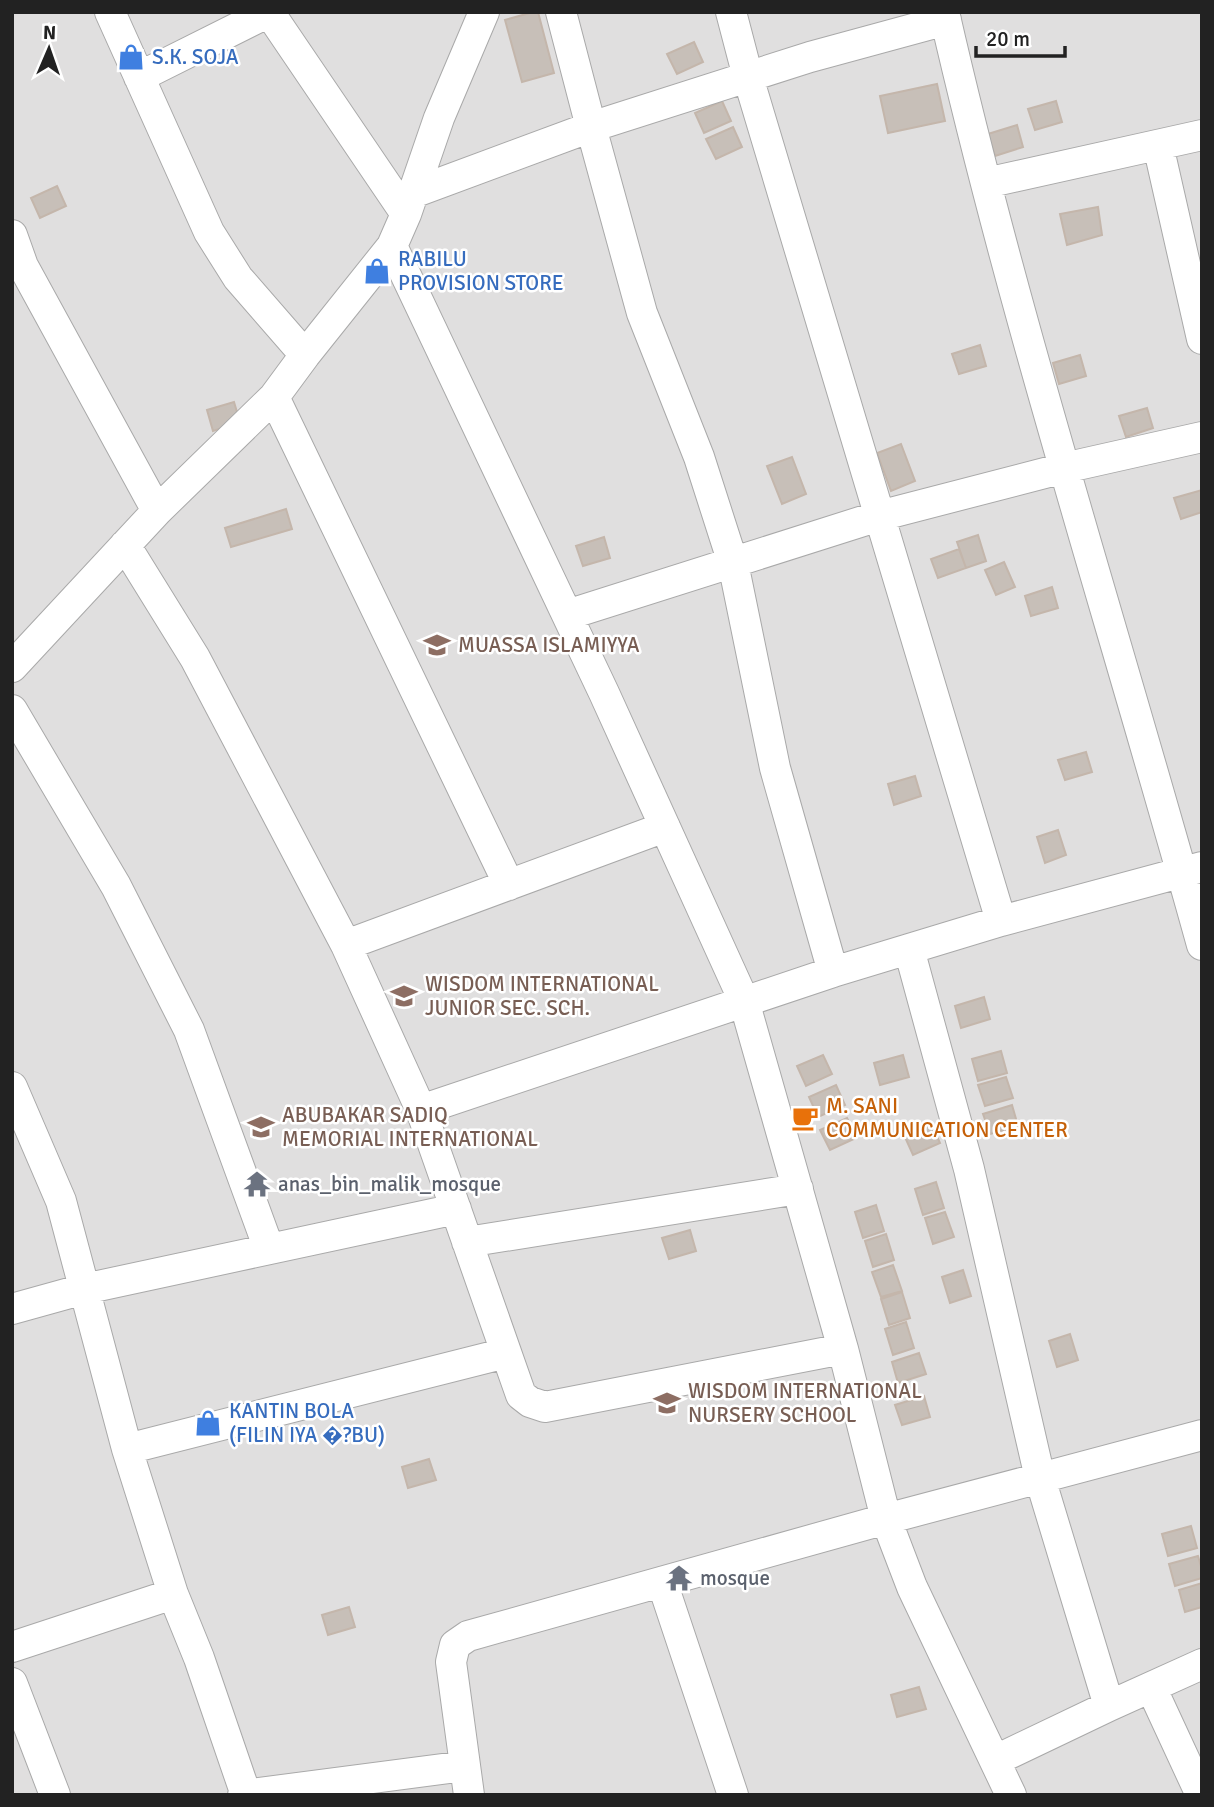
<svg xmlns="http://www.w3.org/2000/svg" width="1214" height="1807" font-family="Signika,sans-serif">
<rect width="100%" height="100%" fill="#f2efe9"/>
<path fill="#e0dfdf" d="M12 12H1202V1795H12Z"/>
<path fill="#c7bfb8" stroke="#c4b6ab" stroke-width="2" d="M533 12H538L554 73 522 82 505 20Z
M694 42 703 62 677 74 667 54Z
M937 84 945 121 888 133 880 96Z
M722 101 731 121 704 133 695 113Z
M1056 101 1062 122 1035 130 1028 109Z
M1017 125 1023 147 995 156 988 134Z
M733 127 742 147 716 159 706 139Z
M57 186 66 206 40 218 31 198Z
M1098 207 1102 235 1067 245 1060 214Z
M980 345 986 366 959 374 952 354Z
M1080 355 1086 376 1059 384 1053 363Z
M234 402 240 422 213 431 207 410Z
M1147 408 1153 428 1126 437 1119 416Z
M901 444 915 481 891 491 877 453Z
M792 457 806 494 782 504 767 466Z
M1202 490V512L1181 519 1174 498Z
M286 509 292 529 231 547 225 528Z
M978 535 986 561 966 568 957 542Z
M604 537 610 558 583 566 576 546Z
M959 549 966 568 938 578 931 559Z
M1004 562 1015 587 996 595 985 570Z
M1052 587 1058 608 1031 616 1025 596Z
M1086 752 1092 772 1065 780 1058 760Z
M915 776 921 796 894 805 888 784Z
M1058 830 1066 855 1045 863 1037 837Z
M984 997 990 1019 961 1028 955 1006Z
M1001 1051 1007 1073 978 1081 972 1059Z
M823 1055 832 1074 806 1086 797 1066Z
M903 1055 909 1077 880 1085 874 1063Z
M1006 1077 1013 1098 985 1106 978 1085Z
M836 1085 845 1105 818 1117 809 1097Z
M1012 1105 1018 1126 990 1134 983 1114Z
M847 1118 856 1138 830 1150 820 1130Z
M931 1123 940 1143 913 1155 904 1135Z
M936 1182 944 1208 923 1215 915 1189Z
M876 1205 884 1231 863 1238 855 1212Z
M945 1212 954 1237 933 1244 925 1218Z
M690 1230 696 1251 669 1259 662 1238Z
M886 1234 894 1260 873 1267 865 1241Z
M893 1265 902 1291 881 1297 872 1272Z
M963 1270 971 1296 950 1303 942 1277Z
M902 1292 910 1318 889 1325 881 1299Z
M906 1322 914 1348 893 1355 885 1329Z
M1070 1334 1078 1360 1057 1367 1049 1341Z
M919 1353 926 1374 898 1383 892 1362Z
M924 1396 930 1417 902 1425 895 1405Z
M429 1459 436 1480 408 1488 402 1467Z
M1191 1526 1197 1548 1168 1556 1162 1534Z
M1198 1556 1202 1570V1578L1175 1586 1169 1564Z
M1202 1583V1607L1185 1612 1179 1590Z
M349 1607 355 1627 328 1635 322 1615Z
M919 1687 926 1709 897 1717 891 1695Z"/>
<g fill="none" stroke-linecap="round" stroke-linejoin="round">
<g stroke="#a9a9a9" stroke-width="32">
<path id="minor" d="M110 12 209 232 238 278 305 355
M269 12 406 214
M561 12 591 127 642 313 699 457 733 563 775 768 833 972
M731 12 748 77 1001 921
M944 12C1016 327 1116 634 1202 945
M139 77 269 12
M1158 145 1202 339
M986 183 1202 135
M413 193 591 127 810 57 946 20
M12 235 23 266 157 511
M392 246 604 693 744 1001 843 1349 886 1519 912 1587 1011 1795
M274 397 509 885
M125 545 195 658 346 945 421 1110 521 1395 530 1402 545 1407 843 1349
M567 615 879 516 1064 468 1202 437
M12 667 157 511 274 397 305 355 392 246 406 214 439 118 484 12
M12 710 116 886 189 1030 269 1249
M346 945 665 827
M909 949 969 1169 1040 1478 1109 1706
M12 1087 61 1201 127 1449 173 1594 199 1658 246 1795
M421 1110 833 972 1001 921 1202 867
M467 1242 798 1189
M12 1309 84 1289 456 1209
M127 1449 506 1353
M662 1582 733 1795
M12 1647 173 1594
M12 1683 55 1795
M1151 1687 1201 1795
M996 1760 1109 1706 1202 1664
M243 1795 465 1766
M469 1795 451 1662 455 1645 468 1636 886 1519 1202 1435"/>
</g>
<use href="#minor" stroke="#fff" stroke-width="30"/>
</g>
<defs>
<g id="shop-bare" transform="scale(2.1)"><path d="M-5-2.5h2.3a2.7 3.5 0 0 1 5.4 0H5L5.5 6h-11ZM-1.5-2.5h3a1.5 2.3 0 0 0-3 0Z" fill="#3f7fe0" stroke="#fff" stroke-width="2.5" paint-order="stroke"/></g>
<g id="school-bare" transform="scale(2.1)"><path d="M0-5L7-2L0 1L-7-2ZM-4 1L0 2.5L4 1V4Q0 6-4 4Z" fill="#8d6e63" stroke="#fff" stroke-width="2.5" paint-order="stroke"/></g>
<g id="cafe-bare" transform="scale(2.1)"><path d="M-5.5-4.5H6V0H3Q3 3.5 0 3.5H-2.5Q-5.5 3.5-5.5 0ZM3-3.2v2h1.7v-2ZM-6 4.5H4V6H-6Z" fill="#e8710a" stroke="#fff" stroke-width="2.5" paint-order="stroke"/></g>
<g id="temple-bare" transform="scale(2.1)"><path d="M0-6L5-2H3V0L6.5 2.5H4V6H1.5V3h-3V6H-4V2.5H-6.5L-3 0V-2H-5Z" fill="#6b7280" stroke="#fff" stroke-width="2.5" paint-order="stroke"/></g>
</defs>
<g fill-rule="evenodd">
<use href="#shop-bare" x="131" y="57"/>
<use href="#shop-bare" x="377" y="271"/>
<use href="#school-bare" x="437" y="645"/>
<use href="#school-bare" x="404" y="996"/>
<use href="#cafe-bare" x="805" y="1118"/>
<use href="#school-bare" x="261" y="1127"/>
<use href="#temple-bare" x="257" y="1184"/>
<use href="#school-bare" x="667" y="1403"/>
<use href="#shop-bare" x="208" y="1423"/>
<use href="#temple-bare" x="679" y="1578"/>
</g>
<g text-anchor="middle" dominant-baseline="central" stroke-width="5" stroke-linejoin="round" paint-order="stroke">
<g font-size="21" fill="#366cbe" stroke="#fff" text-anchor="start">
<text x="152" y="57">S.K. SOJA</text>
<text x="398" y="259">RABILU<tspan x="398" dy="24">PROVISION STORE</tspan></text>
<text x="229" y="1411">KANTIN BOLA<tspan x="229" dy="24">(FILIN IYA �?BU)</tspan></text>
</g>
<g font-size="21" fill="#785e54" stroke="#fff" text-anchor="start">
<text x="458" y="645">MUASSA ISLAMIYYA</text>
<text x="425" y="984">WISDOM INTERNATIONAL<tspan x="425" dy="24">JUNIOR SEC. SCH.</tspan></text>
<text x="282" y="1115">ABUBAKAR SADIQ<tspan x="282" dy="24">MEMORIAL INTERNATIONAL</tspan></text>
<text x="688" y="1391">WISDOM INTERNATIONAL<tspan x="688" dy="24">NURSERY SCHOOL</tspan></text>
</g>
<g font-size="21" fill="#c56008" stroke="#fff" text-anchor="start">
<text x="826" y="1106">M. SANI<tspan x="826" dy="24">COMMUNICATION CENTER</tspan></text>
</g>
<g font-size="21" fill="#5b616d" stroke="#fff" text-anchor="start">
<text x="278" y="1184">anas_bin_malik_mosque</text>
<text x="700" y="1578">mosque</text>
</g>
</g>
<rect width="1214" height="1807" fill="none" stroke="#222222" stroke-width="28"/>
<g transform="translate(49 49) rotate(2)" stroke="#ffffff" stroke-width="5" paint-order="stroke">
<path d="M0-5L12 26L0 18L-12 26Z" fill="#222222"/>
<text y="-10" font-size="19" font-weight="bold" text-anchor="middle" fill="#222222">N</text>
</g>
<path d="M976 46v10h89v-10" fill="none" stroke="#222222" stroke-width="3.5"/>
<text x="986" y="46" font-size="21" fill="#222222" stroke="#ffffff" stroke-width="5" paint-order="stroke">20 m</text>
</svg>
